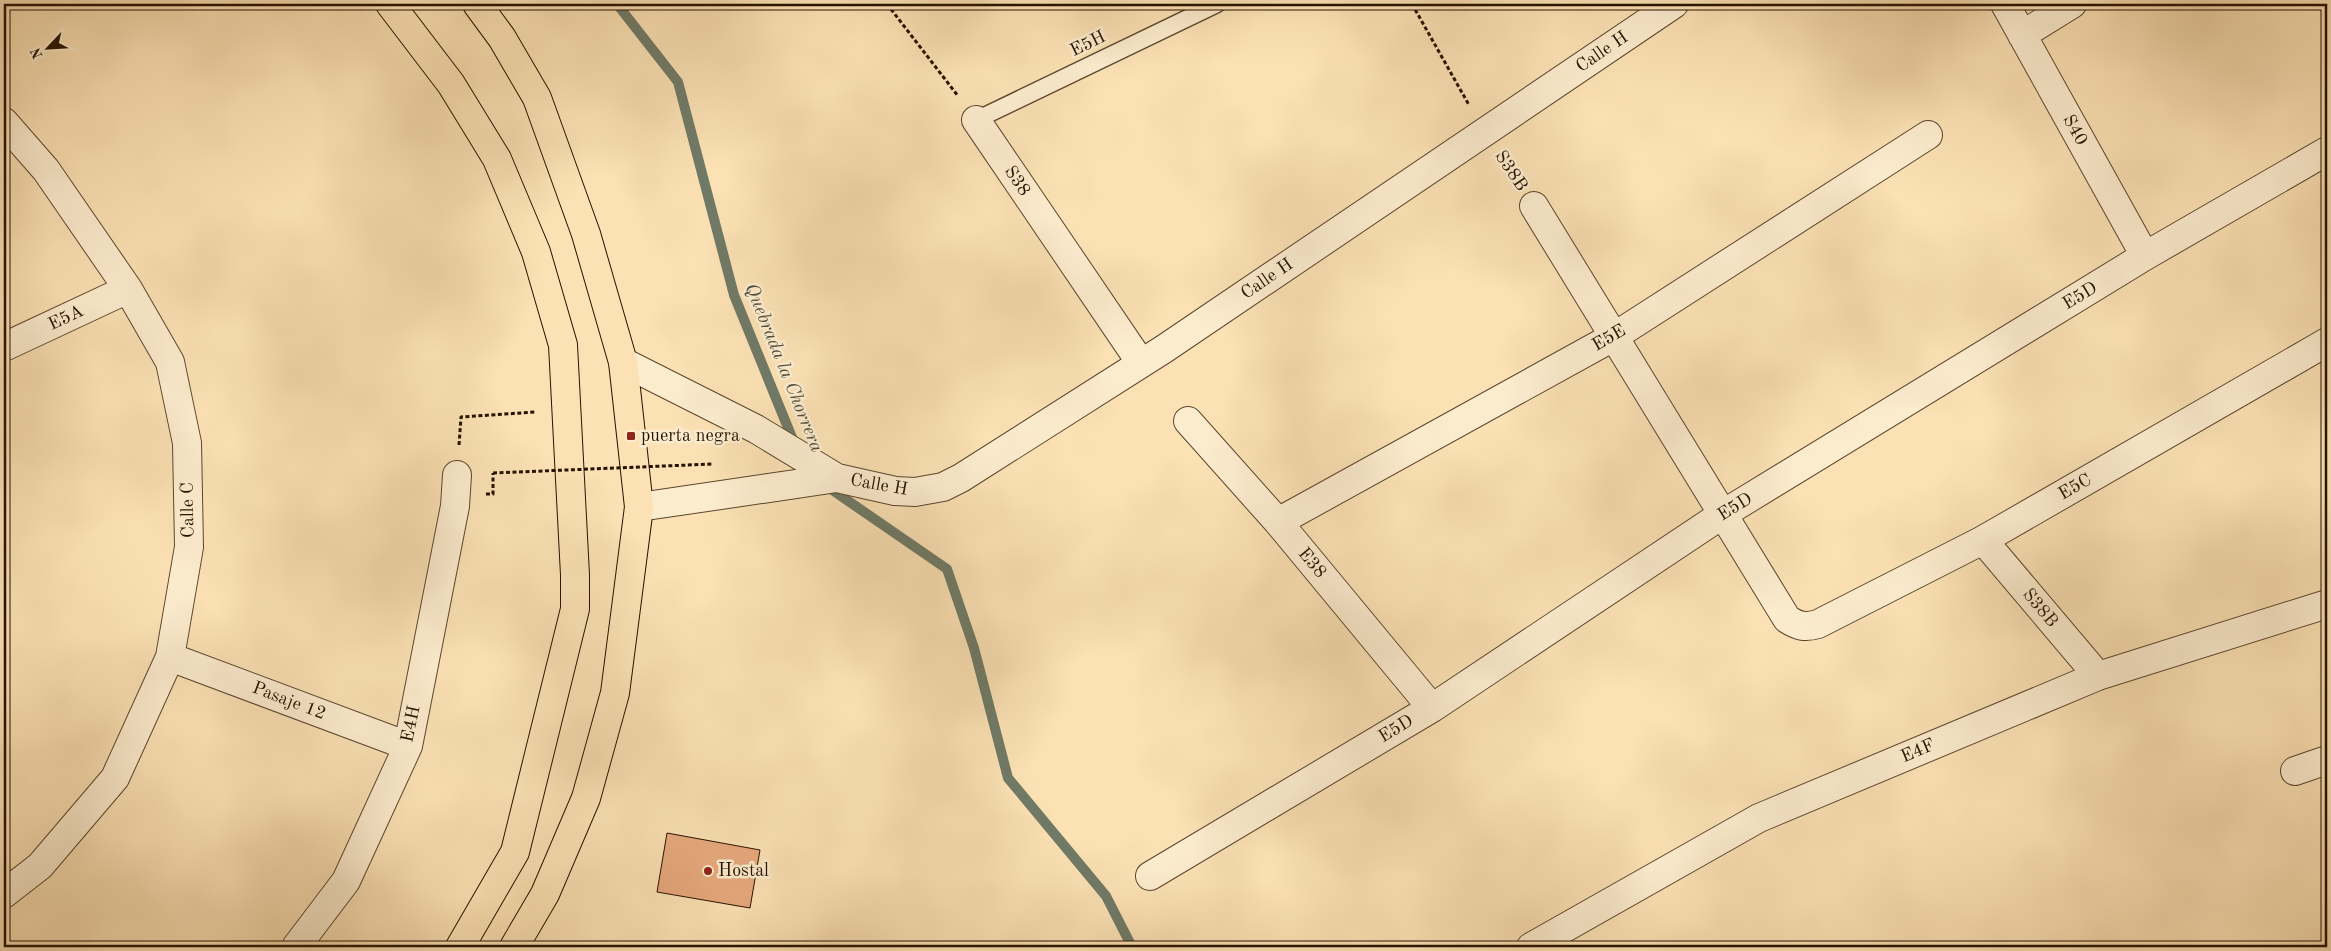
<svg xmlns="http://www.w3.org/2000/svg" width="2331" height="951" font-family="'Old Standard TT',serif">
<rect width="100%" height="100%" fill="#fbe1b4"/>
<filter id="stains"><feTurbulence type="fractalNoise" baseFrequency=".004" numOctaves="4"/><feColorMatrix values="0 0 0 0 .2 0 0 0 0 .09 0 0 0 0 .02 0 0 0 .5 -.17"/></filter>
<radialGradient id="worn" r=".72"><stop offset=".6" stop-color="#630" stop-opacity="0"/><stop offset="1" stop-color="#630" stop-opacity=".3"/></radialGradient>
<g fill="none" stroke-linecap="round" stroke-linejoin="round">
<path stroke="#6f7a67" stroke-width="10" d="M617 4 678 82 734 295 795 445
M825 485 947 569 974 648 1008 778 1106 896 1132 947"/>
</g>
<path fill="#e7a97d" stroke="#261300" d="M667 833 760 850 750 908 657 892Z"/>
<g fill="none" stroke-linecap="round" stroke-linejoin="round">
<g stroke="#5b462d" stroke-width="19">
<path id="lane" d="M976 120 1217 4"/>
</g>
<g stroke="#5b462d" stroke-width="30">
<path id="street" d="M2005 4 2145 256
M2022 35 2072 4
M976 120 1141 363
M4 122 46 170 128 289 170 362 187 443 189 547 170 657 115 778 40 866 4 894
M1534 206 1787 619C1798 626 1805 628 1818 624L1983 540 2327 342
M4 347 128 289
M623 362 756 429 837 478 895 491 915 492 943 487 961 478 1164 349 1674 4
M1188 421 1278 522 1432 708
M639 507 837 478
M1278 522 1615 336 1928 135
M1983 540 2098 676
M170 657 408 746
M2295 771 2327 760
M1150 876 1432 708 1723 514 2145 256 2327 151
M296 947 346 881 408 746 455 506 457 475
M1531 947 1759 818 2098 676 2327 604"/>
</g>
<g stroke="#261300" stroke-width="30">
<path id="primary" d="M390 4 451 84 497 159 536 252 563 345 575 575V609L515 852 460 947
M477 4 502 38 537 98 586 234 623 362 639 507 615 693 586 798 545 894 514 947"/>
</g>
<path stroke="#261300" stroke-width="3" stroke-dasharray="4 2.5" stroke-linecap="butt" d="M887 4 958 96
M1412 4 1469 105
M1501 158 1517 181
M459 445 461 417 535 412
M486 494H493V473"/>
<use href="#lane" stroke="#fcecce" stroke-width="16"/>
<use href="#street" stroke="#fcecce" stroke-width="28"/>
<use href="#primary" stroke="#fbe1b4" stroke-width="28"/>
<path stroke="#261300" stroke-width="3" stroke-dasharray="4 2.5" stroke-linecap="butt" d="M493 473 713 464"/>
</g>
<g fill="#8f2418" stroke="#fcecce" stroke-width="2">
<rect x="626" y="431" width="10" height="10" rx="2.5"/>
<circle cx="708" cy="871" r="5"/>
</g>
<g text-anchor="middle" dominant-baseline="central" stroke-width="5" stroke-linejoin="round" paint-order="stroke">
<g font-size="18" fill="#261300" stroke="#fcecce">
<text transform="translate(1088 44) rotate(-26)">E5H</text>
<text transform="translate(1602 52) rotate(-34)">Calle H</text>
<text transform="translate(2075 130) rotate(61)">S40</text>
<text transform="translate(1511 171) rotate(56)">S38B</text>
<text transform="translate(1017 181) rotate(56)">S38</text>
<text transform="translate(1267 279) rotate(-34)">Calle H</text>
<text transform="translate(2080 296) rotate(-31)">E5D</text>
<text transform="translate(66 318) rotate(-25)">E5A</text>
<text transform="translate(1609 338) rotate(-30)">E5E</text>
<text transform="translate(879 485) rotate(10)">Calle H</text>
<text transform="translate(2075 487) rotate(-30)">E5C</text>
<text transform="translate(1735 507) rotate(-32)">E5D</text>
<text transform="translate(188 510) rotate(-91)">Calle C</text>
<text transform="translate(1312 563) rotate(50)">E38</text>
<text transform="translate(2040 608) rotate(50)">S38B</text>
<text transform="translate(289 701) rotate(21)">Pasaje 12</text>
<text transform="translate(411 724) rotate(-78)">E4H</text>
<text transform="translate(1396 729) rotate(-31)">E5D</text>
<text transform="translate(1918 751) rotate(-23)">E4F</text>
</g>
<g font-size="18" fill="#261300" stroke="#fcecce" text-anchor="start">
<text x="641" y="436">puerta negra</text>
<text x="718" y="871">Hostal</text>
</g>
<g font-size="19" font-style="italic" fill="#504f3c" stroke="#fcecce">
<text transform="translate(783 368) rotate(68)">Quebrada la Chorrera</text>
</g>
</g>
<rect width="2331" height="951" fill="none" stroke="#fbe1b4" stroke-width="20"/>
<rect x="5" y="5" width="2321" height="941" fill="none" stroke="#261300" stroke-width="2.5"/>
<rect x="10" y="10" width="2311" height="931" fill="none" stroke="#261300"/>
<g transform="translate(48 48) rotate(245)" stroke="#fcecce" stroke-width="4" paint-order="stroke">
<path d="M0-4L9 19L0 12L-9 19Z" fill="#261300"/>
<text y="-8" font-size="14" font-weight="bold" text-anchor="middle" fill="#261300">N</text>
</g>
<rect width="100%" height="100%" filter="url(#stains)"/>
<rect width="100%" height="100%" fill="url(#worn)"/>
</svg>
